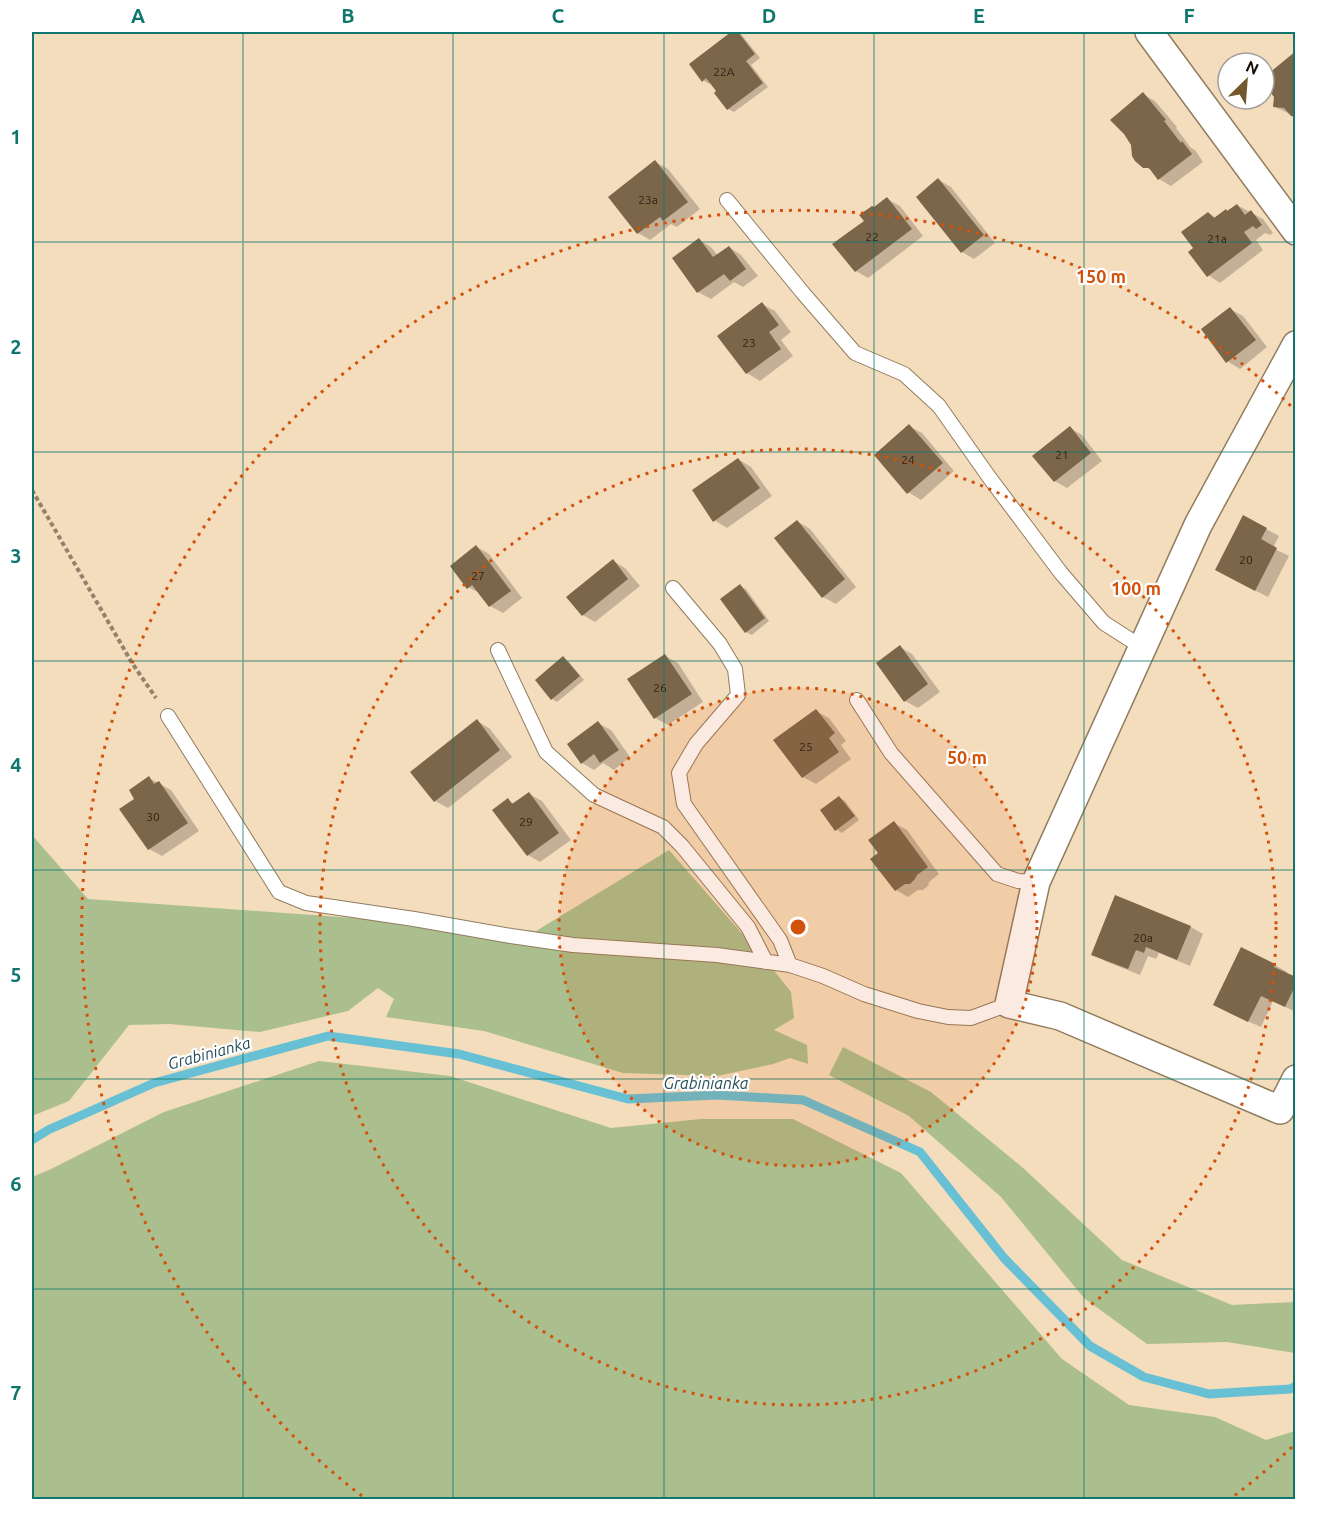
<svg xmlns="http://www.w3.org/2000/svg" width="1327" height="1531" font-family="Ubuntu,sans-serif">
<rect width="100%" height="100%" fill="#f4ddbd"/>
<path fill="#aabf8d" d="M32 835 88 899 536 931 669 850 772 968 791 992 794 1018 774 1030 807 1045 808 1064 790 1058 773 1064 717 1076 623 1073 484 1031 386 1017 394 999 378 988 348 1011 260 1032 169 1024 129 1025 69 1101 32 1116Z
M843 1047 931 1092 1022 1167 1122 1260 1232 1305 1295 1302V1353L1227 1342 1147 1344 1084 1298 1001 1197 909 1116 829 1075Z
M319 1061 450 1076 611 1128 701 1119H793L901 1173 1062 1359 1129 1405 1215 1417 1266 1440 1295 1431V1499H32V1177L49 1170 164 1112Z"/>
<path fill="#0003" d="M734 32 741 34 760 58 751 65 768 87 734 112 728 109 718 92 711 82 709 84 703 80 691 64Z
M1296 53V117L1275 107Z
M1143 94 1155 101 1177 127 1176 128 1191 148 1195 150 1203 162 1171 186 1159 179 1154 172 1144 166Z
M655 162 668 169 700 209 677 227 671 224 650 240 638 233Z
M939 180 951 187 995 243 974 259 962 252Z
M887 199 900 206 923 236 868 278 856 271 874 209Z
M1237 205 1263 219 1273 233 1270 235 1265 233 1256 240 1263 250 1220 283 1208 275 1196 248 1209 213 1216 218Z
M699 240 711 247 718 256 729 247 741 255 758 276 743 287 734 282 711 299 698 292Z
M762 304 775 311 791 332 781 340 793 356 760 381 747 373 719 336Z
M1230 309 1243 316 1267 347 1240 369 1227 361Z
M909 426 922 433 954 471 921 500 908 492Z
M1070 428 1082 435 1102 461 1067 488 1055 481Z
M738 459 751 467 772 496 727 528 714 520Z
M797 521 810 529 856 587 836 604 823 597Z
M1266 529 1279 536 1273 548 1289 556 1268 597 1229 577Z
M477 547 489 554 522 598 503 613 490 606 481 594 468 587Z
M613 561 625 568 640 586 595 622 583 615Z
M740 586 746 589 769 621 752 635 746 632Z
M900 647 912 654 940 692 918 708 905 701Z
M665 656 678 663 703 702 668 725 655 718Z
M564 658 569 662 584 680 557 702 552 699Z
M816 711 829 718 846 741 841 745 851 759 816 784 803 777 776 740Z
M477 721 489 728 512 757 448 808 435 801Z
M598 723 611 730 630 757 614 770 603 763 594 770 582 763Z
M149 778 171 790 199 831 162 856 149 849 136 799Z
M529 794 542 801 571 840 540 862 528 855 508 800 515 804Z
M840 798 845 801 859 820 842 833 836 829Z
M894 823 907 830 939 874 929 882 928 886 923 890H918L908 897 896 890Z
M1116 897 1191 927 1203 934 1190 966 1159 953 1156 959 1148 956 1140 975 1105 961 1093 954Z
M1241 949 1275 965 1287 972 1286 974 1296 979V1012L1273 1001 1261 1027 1227 1012Z"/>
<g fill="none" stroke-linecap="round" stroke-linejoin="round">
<path stroke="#67c0d4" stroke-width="9" d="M32 1140 48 1130 154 1083 328 1036 459 1054 628 1099 717 1095 803 1100 920 1152 1004 1258 1090 1346 1144 1377 1209 1394 1290 1389 1296 1386"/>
</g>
<path fill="#7b664a" d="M731 32H738L755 54 746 61 763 83 727 110 714 93 716 91 706 78 702 82 689 64Z
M1296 51V117L1291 116 1284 108 1273 107 1274 97 1268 89V74Z
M1143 92 1166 120 1164 121 1181 143 1182 141 1192 154 1158 180 1149 168H1143L1135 161 1132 156 1131 145 1124 134 1110 120Z
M655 160 688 202 663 221 660 217 637 234 608 197Z
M938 178 984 235 961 253 916 197Z
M887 197 912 229 855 272 832 244 864 221 859 215 872 206 874 207Z
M1237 204 1245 215 1251 210 1262 225 1256 229 1253 226 1244 232 1252 243 1207 277 1188 252 1193 248 1181 232 1208 212 1214 218 1226 209 1227 211Z
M699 238 713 257 729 246 746 269 730 281 724 274 697 293 672 258Z
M762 302 779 325 769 332 781 349 746 374 717 336Z
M1230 307 1256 340 1226 363 1201 329Z
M909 424 943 463 907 494 874 455Z
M1070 426 1091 453 1054 482 1032 456Z
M738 458 760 488 713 522 692 490Z
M1243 515 1267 528 1261 539 1277 548 1255 591 1215 570Z
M797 520 845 579 822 598 774 538Z
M476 545 511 591 489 607 472 585 467 589 450 566Z
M613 559 628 579 582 616 566 597Z
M740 584 765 618 745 633 720 599Z
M900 645 928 684 904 702 876 663Z
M665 654 692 694 654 719 627 679Z
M563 656 580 676 551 700 535 680Z
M816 709 835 733 829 738 839 752 802 778 773 740Z
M477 719 500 750 434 802 410 772Z
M598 721 619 750 600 763 594 754 581 764 567 744Z
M149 776 154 784 159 781 188 823 148 850 119 809 134 799 129 790Z
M529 792 559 833 527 856 492 810 508 798 512 804Z
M839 796 855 816 835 831 820 810Z
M894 821 928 867 917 875 915 879 910 884H905L895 891 870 859 878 853 868 840Z
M1115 895 1191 926 1177 960 1146 947 1144 953 1136 950 1128 969 1091 955Z
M1241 947 1275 964 1274 967 1296 977V984L1285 1007 1261 996 1248 1022 1213 1005Z"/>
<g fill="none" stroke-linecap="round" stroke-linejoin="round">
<g stroke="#917c5f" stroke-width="16">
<path id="service" d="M727 200 803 293 855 353 904 374 939 406 989 477 1061 573 1104 623 1143 648
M673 588 720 644 735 669 738 695 696 744 679 773 684 804 780 940 790 965
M498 650 546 752 594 795 663 827 682 846 748 927 766 962
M857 700 891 753 997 874 1018 881 1036 882
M168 716 279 892 306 903 414 919 511 936 573 945 717 955 790 965 823 976 864 994 918 1011 948 1017 971 1018 1009 1004"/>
</g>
<g stroke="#917c5f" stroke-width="30">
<path id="minor" d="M1149 32 1296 231
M1296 345 1198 525 1036 882 1009 1004 1060 1016 1280 1110 1296 1079"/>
</g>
<path stroke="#92826b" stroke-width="4" stroke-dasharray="4.5 3" stroke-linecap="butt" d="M32 490 132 663 156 698"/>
<use href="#service" stroke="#fff" stroke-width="14"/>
<use href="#minor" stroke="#fff" stroke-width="27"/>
</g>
<path fill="none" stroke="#0f766e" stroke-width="1.5" stroke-opacity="0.55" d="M243 32V1500M453 32V1500M664 32V1500M874 32V1500M1084 32V1500M32 242H1296M32 452H1296M32 661H1296M32 870H1296M32 1079H1296M32 1289H1296"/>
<circle cx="798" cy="927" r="239" fill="#d3520b" fill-opacity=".12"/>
<g fill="none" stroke="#d3520b" stroke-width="3" stroke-dasharray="3 6">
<circle cx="798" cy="927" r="239"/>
<circle cx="798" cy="927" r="478"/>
<path d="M1292 1447A717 717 0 0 1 1234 1496M362 1496A717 717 0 1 1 1292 407"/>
</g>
<g text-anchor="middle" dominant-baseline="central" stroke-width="4.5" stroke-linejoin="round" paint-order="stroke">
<g font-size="12" fill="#2f2416">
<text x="724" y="71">22A</text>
<text x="648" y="199">23a</text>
<text x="872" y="236">22</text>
<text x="1217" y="238">21a</text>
<text x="749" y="342">23</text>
<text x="1062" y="454">21</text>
<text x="908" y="459">24</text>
<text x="1246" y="559">20</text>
<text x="478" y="575">27</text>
<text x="660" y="687">26</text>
<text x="806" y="746">25</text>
<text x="153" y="816">30</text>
<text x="526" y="821">29</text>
<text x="1143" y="937">20a</text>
</g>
<g font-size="16" font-style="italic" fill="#264f58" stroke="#fff">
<text transform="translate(209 1053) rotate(-15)">Grabinianka</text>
<text x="706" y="1083">Grabinianka</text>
</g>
</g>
<circle cx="798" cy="927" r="9" fill="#d3520b" stroke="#fff" stroke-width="3"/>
<g font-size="18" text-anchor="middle" font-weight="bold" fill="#d3520b" stroke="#fff" stroke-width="4.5" stroke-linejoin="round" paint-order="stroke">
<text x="1101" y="283">150 m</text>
<text x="1136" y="595">100 m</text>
<text x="967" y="764">50 m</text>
</g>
<rect width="1327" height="1531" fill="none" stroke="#ffffff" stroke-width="66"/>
<g transform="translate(1246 81) rotate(25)"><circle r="28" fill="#ffffff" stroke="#a29f9b" stroke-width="1.5"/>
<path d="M0-4.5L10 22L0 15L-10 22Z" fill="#72582a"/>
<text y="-9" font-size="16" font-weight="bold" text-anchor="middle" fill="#160e04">N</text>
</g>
<rect x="33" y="33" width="1261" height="1465" fill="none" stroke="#0f766e" stroke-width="2"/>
<g font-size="20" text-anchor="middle" font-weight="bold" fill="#0f766e">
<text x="138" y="23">A</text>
<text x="348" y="23">B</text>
<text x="558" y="23">C</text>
<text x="769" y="23">D</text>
<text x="979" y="23">E</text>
<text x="1189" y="23">F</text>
<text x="16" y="144">1</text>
<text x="16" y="354">2</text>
<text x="16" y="563">3</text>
<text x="16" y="772">4</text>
<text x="16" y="982">5</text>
<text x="16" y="1191">6</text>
<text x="16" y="1400">7</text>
</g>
</svg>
